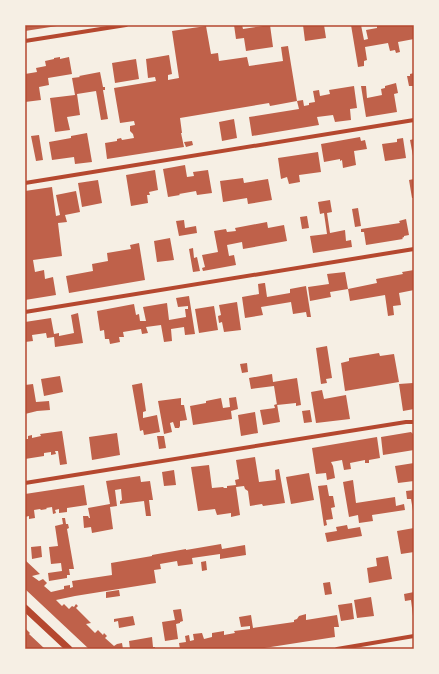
<svg xmlns="http://www.w3.org/2000/svg" width="439" height="674" font-family="Cabin,sans-serif">
<rect width="100%" height="100%" fill="#f6efe4"/>
<path fill="#bf614a" d="M25 25H57V26L25 31Z
M234 25H242L243 29 270 25 273 47 246 51 244 38 236 39Z
M303 25H324L326 38 305 41Z
M351 25H361L364 40 368 39 366 30 377 28V25H414V39L398 42 400 52 396 53 395 50 390 51 388 43 365 47 367 60 364 61V66L358 67Z
M206 26 211 54 218 53 219 61 247 57 249 66 283 61 281 47 288 46 297 101 270 106 269 103 180 118 182 133H181L184 147 107 159 105 143 117 141V139L121 138 122 140 134 138 133 134 130 131V126L135 125 134 121 120 123 114 88 156 81 155 77 148 78 146 59 169 55 172 74 168 75V80L179 78 172 31Z
M60 57V59L69 57 72 74 48 78 49 85 39 87 41 100 25 102V74L37 72 36 68 46 66 45 61 54 59V58Z
M136 59 139 79 115 83 112 63Z
M100 72 103 87H105V90H103L108 119 101 120 96 91 77 94 80 115 67 117 70 130 55 132 50 98 75 95 72 78 80 77 79 76Z
M414 73V86H409L407 76H410V74Z
M396 83 398 93 394 94 397 112 366 117 361 86H366L367 98 382 95 381 89 385 88V86Z
M354 86 357 108 350 109 351 120 335 122 333 115 317 117 319 125 252 136 249 117 299 109 297 101 303 100 304 106 309 105V103L315 102 313 91 319 90 320 96 330 94 329 90Z
M234 119 237 138 222 141 219 122Z
M87 133 92 162 75 164 74 157 52 160 49 142 71 138V136Z
M39 135 43 160 36 161 31 136Z
M360 137 361 141 365 140 367 149 354 151 356 165 343 168 342 160 340 161V159L324 162 321 144Z
M403 138 406 158 385 161 382 144 397 142V139Z
M414 139V156H413L410 140Z
M192 141 193 145 186 147 184 142Z
M318 152 321 172 299 175 300 182 289 184 287 177 281 179 278 158Z
M185 165 187 177 194 176 193 172 208 170 212 193 197 195 196 191 179 194 180 195 168 197 163 169Z
M155 170 158 190 149 192 150 195H147L148 203 131 206 126 175Z
M243 178 244 183 268 179 272 200 248 204 247 198 223 202 220 181Z
M414 179V198H412L409 180Z
M98 180 102 203 82 207 78 183Z
M52 187 56 216 60 215 56 195 76 191 80 212 65 215 67 222 58 223 62 256 33 260 35 272 44 270 45 279 53 277 56 295 25 300V282H26L25 276V191Z
M330 200 332 212 327 213 330 233 345 230 346 241 351 240 352 247 313 253 310 236 327 234 324 213 320 214 318 202Z
M358 208 361 226 355 227 352 209Z
M307 216 309 228 302 229 300 217Z
M406 219 409 235 404 236V237L402 238 403 239 366 245 364 232H361V229L400 223 399 221Z
M184 220 185 228 196 226 197 233 179 236 176 221Z
M267 222 268 228 284 225 287 241 243 249 242 242 227 245 229 256 234 255 236 265 203 271 202 268 205 267 202 255 218 252 214 231 226 229 227 232 236 231 235 228Z
M170 238 174 260 157 262 154 241Z
M139 243 145 280 69 293 66 276 93 271 92 264 108 261 107 253 131 249 130 245Z
M193 248 194 258 197 257 200 271 193 272 189 249Z
M414 270V290L399 293 401 305 393 306 394 315 388 316 385 295 350 301 348 289 377 283 376 279 403 274 402 272Z
M345 272 348 289 330 292 331 297 310 301 308 287 329 284 327 274Z
M264 283H265L267 297 290 293V289L306 286 311 317H307L306 312 293 314 291 302 261 307 263 315 245 318 242 297 259 294 258 284Z
M189 296 195 334 185 335 184 327 171 329 172 341 164 342 161 325 146 327 148 333 142 334 141 329 123 332 124 337H119L120 342 110 344 109 339H105L104 330 100 331 97 311 134 304 136 315 139 314 140 321H146L143 307 167 303 169 320 186 317 185 309H188V306L178 307 176 298Z
M237 302 241 330 224 332 222 322 219 323 218 316 221 315 219 305Z
M214 306 218 330 199 333 195 309Z
M78 313 83 343 55 347 54 337 47 338 46 333 32 335 33 341 25 342V322L51 318 54 334 59 333V336L74 333 71 315Z
M327 346 332 378 326 379 327 383 321 384 316 348Z
M379 353 380 356 394 354 399 382 345 391 341 363 349 361V358Z
M247 363 248 372 242 373 240 364Z
M272 374 273 382 297 378 301 405 296 406V403L277 405 274 386 251 389 249 378Z
M60 376 63 392 44 396 41 379Z
M142 383 146 411 143 412V418L157 415 160 432 144 435 143 430 140 431 132 385Z
M413 383V384H414V409L403 411 399 384Z
M33 384 36 402 49 401 50 410 37 411 25 414V385Z
M322 390 324 399 346 395 350 419 316 423 311 392Z
M236 397 238 409 231 411 232 419 193 425 190 406 206 403V401L221 398 223 408 230 407 229 398Z
M181 398V405H184L187 420 180 421V426L179 428H175L173 422 170 423 172 432 164 434 158 401Z
M277 404 280 422 263 425 260 410 275 408 274 405Z
M310 410 312 422 304 423 302 411Z
M255 412 258 433 241 436 238 415Z
M62 431 67 464 60 465 58 451H55L56 454 51 455V452L44 453V456L25 459V439H28V436L32 435V438L41 436 40 434Z
M411 432 414 435V450L383 455 381 437Z
M117 433 120 455 92 460 89 437Z
M157 436H164L166 448 159 449Z
M377 437 380 458 369 460V463H365V460L350 463 351 469 344 470 342 460 331 462 333 466 335 478 327 480 326 473 316 474 312 448Z
M255 457 259 482 276 480 275 470 279 469 285 503 263 506 262 504 250 506 248 491 245 489 244 486 236 487 240 515 231 517V513L217 515 215 509 198 511 191 467 209 465 212 488 223 487 224 488H227V486L236 485 235 480 239 479 236 460Z
M414 463V481L398 483 395 466Z
M174 470 176 485 164 486 162 472Z
M309 473 314 500 291 504 286 477Z
M140 476 141 482 150 481 153 500H149L151 516H146L144 501 120 504V501L122 500 121 489 115 490 117 506 110 507 113 529 92 533 91 527 84 528 83 516H88L89 518H90L88 508 110 504 106 481Z
M353 480 356 503 395 497 396 506 404 504 405 510 372 515 373 521 359 523 358 515 349 517 343 482Z
M84 485 87 505 67 508V512L59 513V509L55 510 56 513 53 514 52 507 46 508 47 509 41 510 40 509 34 510 35 518 29 519V516L25 517V494Z
M327 485 329 496H333L335 507 331 508 333 519 326 520 327 525 324 526 318 486Z
M414 490V511H413L411 499H407L406 491Z
M62 518H65L66 524H68L69 528 67 529 74 569H69L70 575H67V578L49 581 48 573 62 571 61 563 51 564 49 547 58 546 55 526 63 524Z
M347 525 348 529 360 527 362 536 327 542 325 533 337 531 336 527Z
M414 528V552L401 554 397 531Z
M221 544 222 549 245 545 246 555 220 559V554L192 558 193 564 178 566 177 561 160 564 161 569 154 570 156 583 75 596 56 600 62 606 64 604 69 609 72 606 74 607 76 604 78 606 76 608 91 623 86 624 95 633 98 630 103 635 104 633 107 636 105 638 114 646 117 644 122 643 123 649H89L25 589V560L40 574 32 576 39 581 43 579 47 583 44 586 51 592 64 589V586L70 585V588L73 587 72 581 112 575 111 563 152 556V555L186 549V550Z
M41 546 42 557 32 559 31 547Z
M388 556 392 579 369 583 367 568 377 566 376 558Z
M206 561 207 570 202 571 201 562Z
M330 582 332 594 325 595 323 583Z
M119 590 120 596 106 598V592Z
M414 592V616H413L411 600 405 601 404 594Z
M371 597 374 616 357 618 354 600Z
M352 603 354 619 341 621 338 605Z
M181 609 183 621 180 622V623L176 624 178 639 165 641 162 622 175 620 173 610Z
M306 614V620L337 615 339 627H334L335 637 258 649H180L179 643 186 642 185 636 189 635 190 641 194 640 193 634 202 633 204 639 212 637V633L224 631V635L235 633 234 631 250 629V626L241 627 239 617 251 615 253 628 294 622V620L297 619 299 616Z
M133 616 135 625 119 628 118 621 114 622V619Z
M25 628 30 633 29 634 45 649H25Z
M152 637 153 647H155V649H130L129 641Z"/>
<g fill="none" stroke-linecap="round" stroke-linejoin="round">
<path stroke="#b5482f" stroke-width="4" d="M25 41 126 25
M25 183 414 120
M25 312 414 249
M25 483 406 422H414
M337 649 414 636"/>
<path stroke="#b5482f" stroke-width="7" d="M25 608 69 649"/>
</g>
<rect width="439" height="674" fill="none" stroke="#f6efe4" stroke-width="52"/>
<rect x="26" y="26" width="387" height="622" fill="none" stroke="#b5482f" stroke-width="1.5"/>
</svg>
